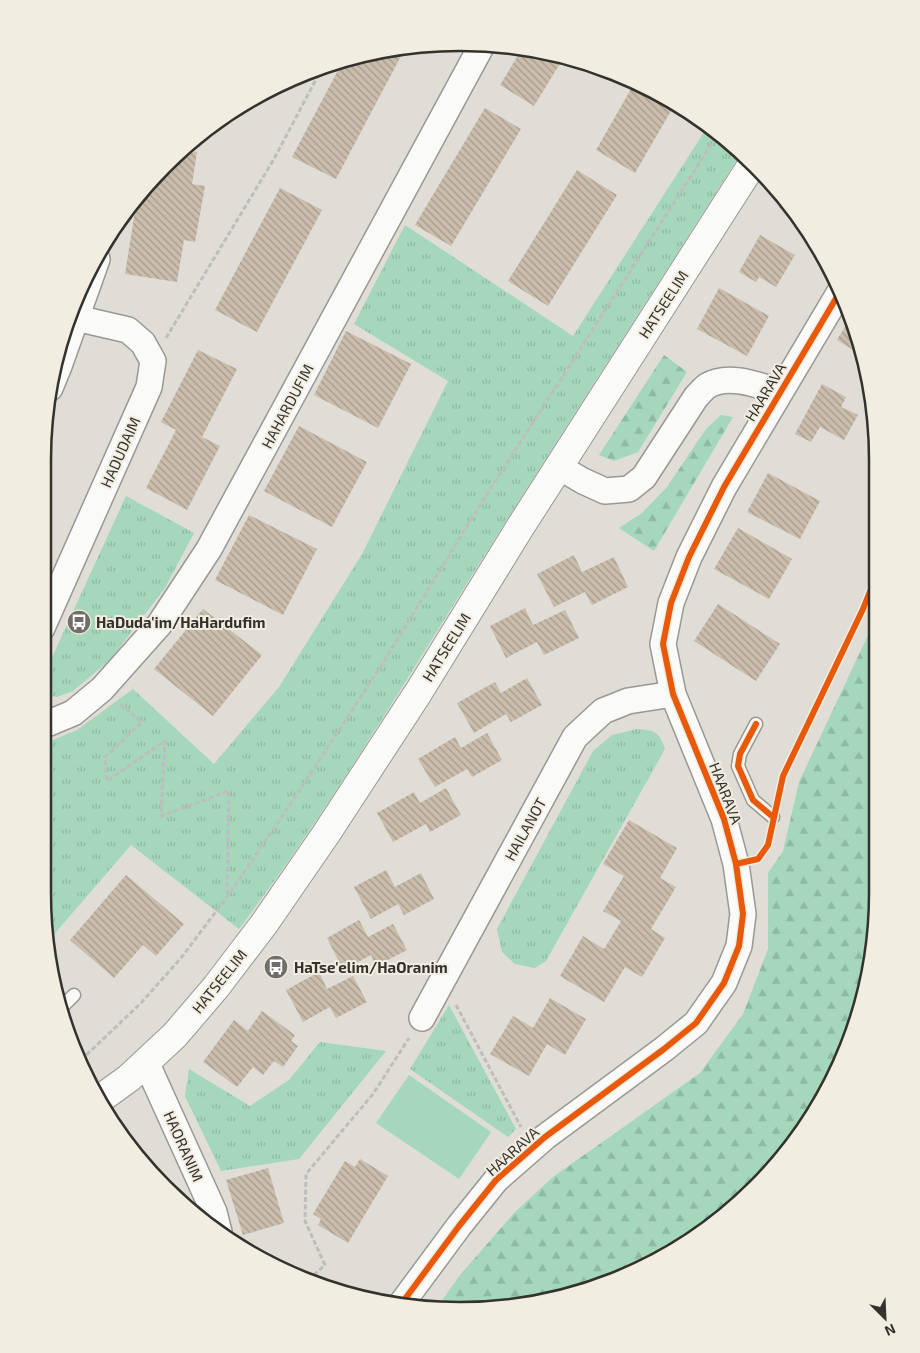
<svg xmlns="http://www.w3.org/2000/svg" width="920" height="1353" font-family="'Exo 2',sans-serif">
<defs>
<pattern id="forest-firs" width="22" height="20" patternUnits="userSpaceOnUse" patternTransform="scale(1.25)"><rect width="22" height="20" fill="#a4d7bc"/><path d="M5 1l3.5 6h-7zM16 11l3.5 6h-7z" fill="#8eb9a2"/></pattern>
<pattern id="park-tufts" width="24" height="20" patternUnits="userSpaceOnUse" patternTransform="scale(1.25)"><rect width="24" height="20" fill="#a4d7bc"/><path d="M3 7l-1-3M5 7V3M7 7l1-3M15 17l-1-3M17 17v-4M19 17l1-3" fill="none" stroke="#8eb9a2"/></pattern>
<pattern id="building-back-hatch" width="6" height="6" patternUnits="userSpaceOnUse" patternTransform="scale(1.25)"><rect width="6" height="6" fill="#cabdac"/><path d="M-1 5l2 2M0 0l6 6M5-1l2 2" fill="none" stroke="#a59a8c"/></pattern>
</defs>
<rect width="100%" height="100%" fill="#e0ddd6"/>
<path fill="#a4d7bc" d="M409 1075 491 1132 459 1179 376 1123Z"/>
<path fill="url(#forest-firs)" d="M664 355 687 372 638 452 614 461 599 455Z
M721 415 733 417 654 551 619 528 642 513 667 487 706 429Z
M877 616V893L870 974 834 1078 755 1188 668 1255 542 1302 436 1309 460 1275 515 1212 553 1177 700 1073 743 1014 768 949V873L783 851 799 782Z"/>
<path fill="url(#park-tufts)" d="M708 126 741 153C663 276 584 398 506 521 419 658 337 799 239 929L131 845 50 939 42 893 43 744 77 730 133 689 214 764 279 687 362 554 448 381 354 324 405 225 573 336Z
M126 496 194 533 165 588 110 660 73 691 57 697 44 695 43 687V677Z
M637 729C654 730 659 731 665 749L546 961 535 968 515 964 502 952 497 929 593 751 612 735Z
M449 1005 516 1129 508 1137 410 1069Z
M320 1042 386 1051 299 1159 221 1171 185 1096 189 1069 250 1106 289 1080Z"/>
<path fill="url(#building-back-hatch)" d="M522 49 541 50 564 57 534 106 500 85Z
M389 50 401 56 336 179 292 157 343 61 378 51Z
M635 82 675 104 635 173 596 150Z
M485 108 521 129 451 246 415 225Z
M183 150 197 152 192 184 205 186 195 242 184 240 177 282 125 274 136 205 165 165Z
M577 170 617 195 548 306 508 281Z
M280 188 322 210 257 332 215 310Z
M784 200 800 219 779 208Z
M760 235 795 255 776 287 759 277 756 282 739 272Z
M719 288 769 316 747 356 697 329Z
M851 317 859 345 855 351 837 340Z
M346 331 411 364 378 428 314 395Z
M198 350 237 369 202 437 220 446 187 510 146 488 176 430 161 422Z
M822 384 846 397 841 407 858 415 844 440 820 427 811 442 795 434Z
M299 426 367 462 332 527 264 491Z
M768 473 820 501 800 539 747 512Z
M249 515 317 549 283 615 215 580Z
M738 528 792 559 769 599 714 569Z
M574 555 582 572 614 557 628 587 592 605 585 592 554 607 537 574Z
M718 604 780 644 756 681 694 641Z
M525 608 533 625 565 610 579 638 544 655 537 642 506 658 490 626Z
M203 609 262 655 213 716 154 669Z
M527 678 542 705 511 722 506 714 474 733 457 703 495 682 501 693Z
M487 733 502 760 472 777 467 769 435 787 418 759 455 737 461 748Z
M446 788 461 815 430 832 426 824 393 842 377 813 414 792 420 803Z
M629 820 677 848 660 878 676 887 651 929 665 938 642 977 625 967 604 1002 560 976 583 936 604 949 621 921 603 911 624 876 603 864Z
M386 870 395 887 421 873 434 899 404 915 398 904 371 919 354 887Z
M126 875 184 924 156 956 143 945 114 978 70 940Z
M359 920 368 937 393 924 407 950 376 966 371 955 343 970 327 938Z
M319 972 327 989 353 976 367 1002 336 1018 330 1007 303 1022 286 990Z
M550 998 586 1019 565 1055 547 1044 529 1076 490 1054 513 1016 533 1028Z
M262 1011 295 1035 291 1041 298 1046 283 1067 274 1061 263 1075 253 1067 237 1087 203 1062 234 1020 248 1031Z
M360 1159 388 1176 348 1243 318 1225 321 1219 313 1214 345 1161 355 1167Z
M268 1168 284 1223 243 1235 226 1180Z"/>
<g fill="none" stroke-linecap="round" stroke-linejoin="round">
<g stroke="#9a9893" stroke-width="15">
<path id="service" d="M756 724 740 754 738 766 753 800 773 817
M61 1008 74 995"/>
</g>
<g stroke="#9a9893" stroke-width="28">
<path id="minor" d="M50 388 59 366 97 259
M559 467 583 481 605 491 629 489 644 477 696 397C699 394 703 389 707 386 728 373 758 385 780 392
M42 628 149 387 153 361 143 343 128 330 76 318
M42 726 73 713 102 689 159 625 209 549 482 45
M422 1018 575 737 603 711 628 701 673 694
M146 1062 214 1212 219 1232
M402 1303 459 1226 496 1180 545 1137 664 1049 696 1023 724 983 739 946 743 914 736 864 724 819 673 694 663 644 671 603 689 557 724 487 841 290"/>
</g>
<g stroke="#9a9893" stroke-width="30">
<path id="tertiary" d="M100 1099 129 1078 175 1035 216 987 264 924 326 834 418 693 519 529 753 163"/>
</g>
<path stroke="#bfbdbc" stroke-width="3" stroke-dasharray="5 2.5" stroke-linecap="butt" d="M166 338 274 159 322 68
M120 704 142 722 105 757 107 781 165 741 161 816 229 791 227 896
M456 1005 521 1127
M81 1060 141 1003 181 958 227 897 288 808 379 669 480 505 718 134
M308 1280 325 1265 305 1221 306 1174 373 1094 409 1038"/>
<use href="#service" stroke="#fafaf9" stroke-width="12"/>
<use href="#minor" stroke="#fafaf9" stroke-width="25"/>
<use href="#tertiary" stroke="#fafaf9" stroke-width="28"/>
<g stroke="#f1ede0" stroke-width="9">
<path id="cycleway" d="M756 724 740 754 738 766 753 800 773 817
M736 864 758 859 768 845 783 776 863 609 878 571
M402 1303 459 1226 496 1180 545 1137 664 1049 696 1023 724 983 739 946 743 914 736 864 724 819 673 694 663 644 671 603 689 557 724 487 841 290"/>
</g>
<use href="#cycleway" stroke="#e8590c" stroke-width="6"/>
</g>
<defs>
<g id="bus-disc" transform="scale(1.25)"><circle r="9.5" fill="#706e68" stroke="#f1ede0"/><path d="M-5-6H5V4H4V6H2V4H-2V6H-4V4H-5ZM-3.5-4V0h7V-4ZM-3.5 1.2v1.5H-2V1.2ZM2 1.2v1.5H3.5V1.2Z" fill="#fff"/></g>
</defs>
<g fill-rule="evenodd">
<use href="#bus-disc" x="79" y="622"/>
<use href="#bus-disc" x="276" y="967"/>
</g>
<g text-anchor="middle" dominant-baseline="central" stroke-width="4" stroke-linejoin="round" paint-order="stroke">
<g font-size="15" fill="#33322d" stroke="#f1ede0">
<text transform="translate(663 304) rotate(-57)">HATSEELIM</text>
<text transform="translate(765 392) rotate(-59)">HAARAVA</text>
<text transform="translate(287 406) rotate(-62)">HAHARDUFIM</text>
<text transform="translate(120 452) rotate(-66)">HADUDAIM</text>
<text transform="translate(446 647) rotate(-58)">HATSEELIM</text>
<text transform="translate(726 793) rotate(69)">HAARAVA</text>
<text transform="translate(525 829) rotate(-61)">HAILANOT</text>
<text transform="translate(219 981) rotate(-51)">HATSEELIM</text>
<text transform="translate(184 1146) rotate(66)">HAORANIM</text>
<text transform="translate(512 1151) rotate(-42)">HAARAVA</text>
</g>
<g font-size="15" font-weight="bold" fill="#33322d" stroke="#f1ede0" text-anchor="start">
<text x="96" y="622">HaDuda'im/HaHardufim</text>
<text x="294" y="967">HaTse'elim/HaOranim</text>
</g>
</g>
<path d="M0 0H920V1353H0ZM460 51H460A409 409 0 0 1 869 460V893A409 409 0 0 1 460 1302H460A409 409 0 0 1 51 893V460A409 409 0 0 1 460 51Z" fill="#f1ede0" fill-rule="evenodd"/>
<path fill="none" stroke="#33322d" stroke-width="2.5" d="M460 51H460A409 409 0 0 1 869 460V893A409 409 0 0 1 460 1302H460A409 409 0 0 1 51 893V460A409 409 0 0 1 460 51Z"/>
<g transform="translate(885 1318) rotate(156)" stroke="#f1ede0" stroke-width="4" paint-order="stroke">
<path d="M0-4L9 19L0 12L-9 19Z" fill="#33322d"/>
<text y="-8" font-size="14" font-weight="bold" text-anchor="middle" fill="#33322d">N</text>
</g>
</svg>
